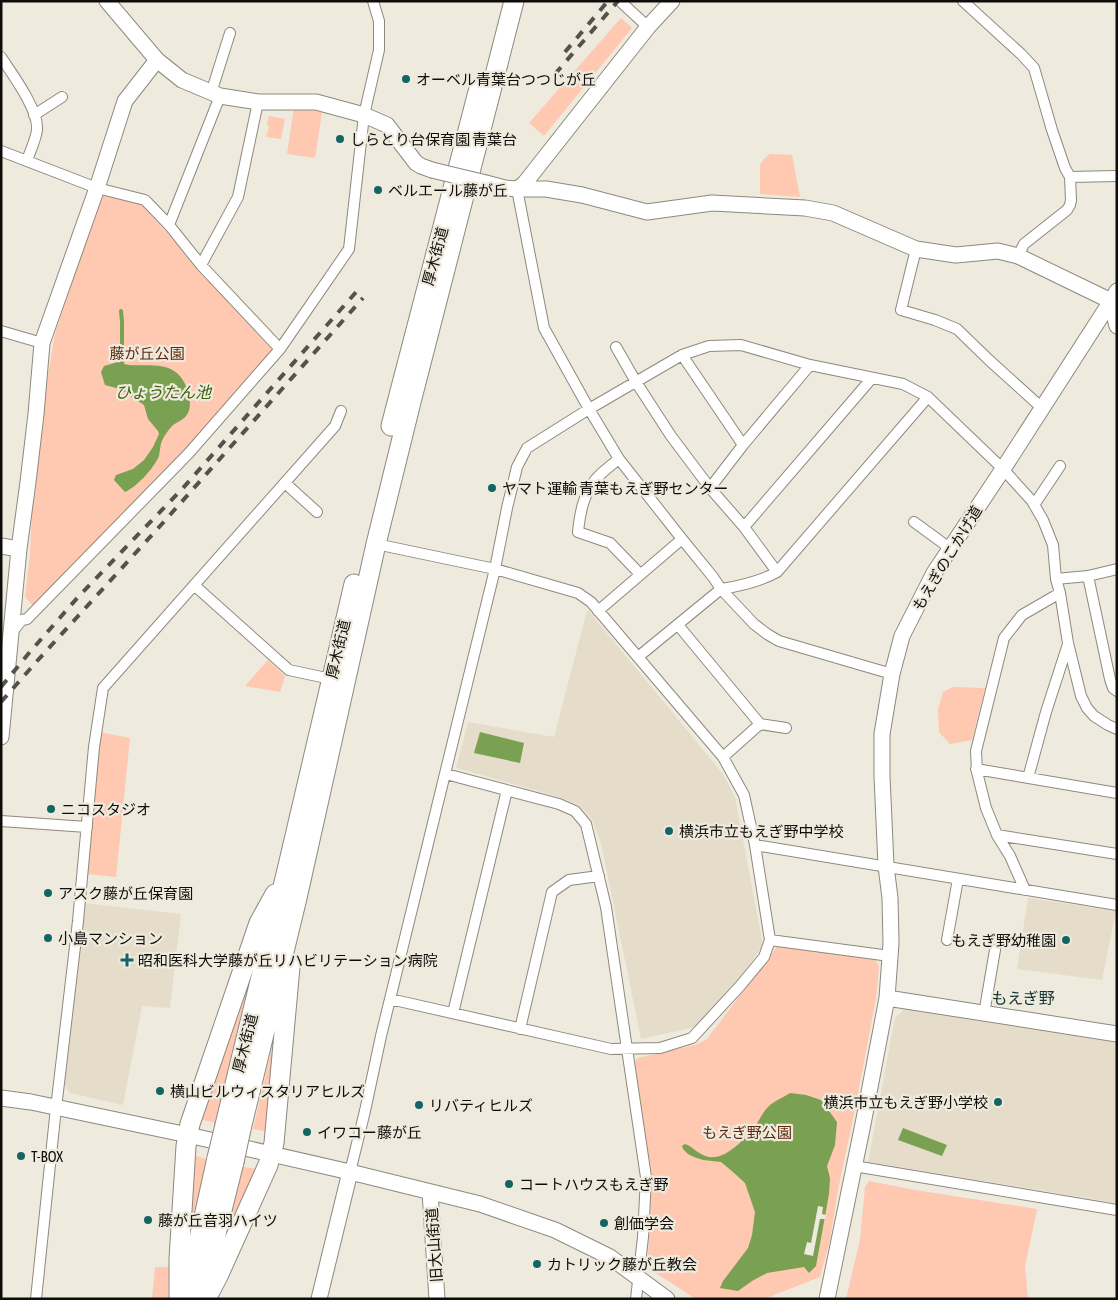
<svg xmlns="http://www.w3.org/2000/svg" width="1118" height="1300" font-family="'Asap Condensed','Noto Sans JP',sans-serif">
<rect width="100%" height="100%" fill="#efeade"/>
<path fill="#e5ddca" d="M588 610 723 774 735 797 763 945 714 1015 696 1027 641 1039 601 843 592 819 577 804 556 796 456 768 468 722 554 737 586 614Z
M1028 898 1116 911 1102 980 1017 969Z
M84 903 181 914 170 1008 142 1006 123 1105 70 1093 64 1084Z
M906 1008 1117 1043V1203L868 1162 895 1018Z"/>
<path fill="#fec8b1" d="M621 18 632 28 544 136 529 123Z
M294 108 322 112 315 158 287 154Z
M269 116 285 119 281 139 266 137 269 127 267 125Z
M770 154 792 155 800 197 760 194V165L764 159Z
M101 195 142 205 244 320 275 350 173 465 33 606 25 597 30 554 32 511 35 494 47 380 55 334Z
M268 660 285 676 280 692 245 686Z
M953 687 985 688 972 740 950 744 939 732 938 709 943 692Z
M100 732 130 738 116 877 86 874Z
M778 945 874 958 879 966 876 999 852 1124 838 1190 830 1240 820 1277 764 1299H696L651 1270 648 1256 652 1174 633 1064 638 1058 695 1045 707 1039Z
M257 949 215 1123 196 1118Z
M281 1009 269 1132 253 1129Z
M192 1155 207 1159 186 1250Z
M243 1167 258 1169 221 1255Z
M869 1181 915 1190 1037 1209 1025 1267 1028 1299H846L860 1240 865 1187Z
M155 1267H169L168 1299H152Z"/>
<path fill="#7aa052" d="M118 362C135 370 162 359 178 374 187 382 195 406 186 416 183 420 177 422 173 425 169 429 164 436 162 441 160 445 160 451 159 456 154 468 137 487 125 492L114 480 116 475 133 469 144 460 153 447 159 434 158 431 148 419 144 405 120 389 105 385 101 372 104 366Z
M480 732 524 743 520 763 474 753Z
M790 1093 806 1095 821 1100 837 1122 835 1145 827 1166 830 1178 829 1194 816 1266 809 1273 804 1267 767 1273 752 1281 738 1291 720 1288 723 1281 748 1248 752 1235 755 1212 745 1183 733 1172 721 1162 703 1160 694 1157 688 1154 683 1149 682 1146 685 1144C694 1147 698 1155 709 1157 726 1160 746 1138 756 1125 760 1119 764 1110 770 1105 775 1101 784 1097 790 1093Z
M903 1128 947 1145 942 1156 898 1140Z"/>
<path fill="#efeade" d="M818 1206 823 1207 822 1214 826 1215 825 1219H820L813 1256 804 1254 807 1242 811 1243Z"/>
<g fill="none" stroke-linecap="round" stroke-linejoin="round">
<path stroke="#7aa052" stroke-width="4" d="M118 362 122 364V322L121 311"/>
<g stroke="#8d897e" stroke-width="12">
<path id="street" d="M620 1 648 27
M963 1 1021 54 1034 68 1052 130 1065 168 1070 177 1071 200 1070 205 1067 210 1024 244 1018 256
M1 57C12 74 39 110 37 130 36 139 30 152 27 160
M211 93 230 33
M34 115 62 97
M1 151 97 188 145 200 169 225 201 265 280 349
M1070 177 1117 176
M517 189 544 328 589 409 619 459 682 539 713 577 721 589 754 624 767 634 779 641 892 674
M169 225 220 96
M916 249 901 310 935 320 957 329 989 360 1042 408
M201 265 238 197 258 102
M1 331 42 343
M616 347 636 382 671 436 710 488 744 527 777 572
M682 355 743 445
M619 459C611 465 602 472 595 480 583 496 580 513 578 532L610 543 640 574
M285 483 317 512
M710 488 743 445 810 365
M1034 505 1060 466
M914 522 951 549
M744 527 872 378
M376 544 495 569 578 593 591 602 723 757 744 795 755 845 770 940
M1088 576 1110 679 1113 688 1117 691
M1056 579 1088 576 1117 569
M194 585 289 670 331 679
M598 611 682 539
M678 625 760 724 723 757
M12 632 22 620 27 619 189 453 280 349 349 249 364 115 379 50V21L373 1
M638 657 721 589C740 586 761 581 777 572L928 397
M760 724 786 728
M976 769 1117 793
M446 774 559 804 575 811 586 824 606 907 646 1177 643 1237 636 1299
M1028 778 1046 712 1068 644
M1 821 87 827
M997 835 1117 854
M755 845 1117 905
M1025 890 1010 856 997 835 986 808 977 772 976 751 1004 638 1022 615 1060 593
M947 940 958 879
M390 999 611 1049 660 1048 692 1038 740 986 764 957 770 940 890 956
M453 1013 507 790
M984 1014 995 950
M520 1029 552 892 569 880 599 876
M854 1166 1117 1210
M350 1172 365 1111 381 1036 495 569 507 508 517 467 527 448 589 409 682 355 709 346 741 345 810 365 903 384 928 397 1003 469 1032 501 1043 520 1053 545 1056 579 1060 593 1068 643 1081 696 1087 708 1094 716 1108 725 1117 729
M36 1299 55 1117 78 921 94 747 103 688 335 426 341 411"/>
</g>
<g stroke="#8d897e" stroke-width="17">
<path id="secondary" d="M107 1 157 60 182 80 220 96 258 102H316L364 115 387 125 416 163 421 166 432 170
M486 183 505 188 517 189H546L582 195 647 212 712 203 805 208 833 213 916 249 956 255 998 251 1018 256 1111 301
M517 189 524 184 648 27 672 1
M1111 301 1117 326
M1 546 19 549
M1 737 19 549 28 482 36 414 42 343 97 188 125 101 157 60
M887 998 1117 1034
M1 1098 31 1102 188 1135 350 1172 480 1204 555 1230 610 1257 667 1299
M430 1192 437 1299
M319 1299 350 1172
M827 1299 863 1124 887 998 891 943 890 898 886 866 882 776V734L892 674 902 636 934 573 1003 469 1111 301 1117 291"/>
</g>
<g stroke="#8d897e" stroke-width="21">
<path id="highway" d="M391 426 478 92
M225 1125 287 870 354 584
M241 1129 297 898 376 544 411 402 514 1
M187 1293 217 1158
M201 1294 234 1162
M179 1299V1259L186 1146 190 1124 259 923 275 894
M206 1299 218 1276 268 1165 274 1143 290 967"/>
</g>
<use href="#street" stroke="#fff" stroke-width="10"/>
<use href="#secondary" stroke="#fff" stroke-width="15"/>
<use href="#highway" stroke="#fff" stroke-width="19"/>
<path stroke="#54524c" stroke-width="4" stroke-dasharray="9 9" stroke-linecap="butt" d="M565 52 608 1
M555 74 618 1
M1 687 29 653 79 596 183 488 357 291
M1 702 38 660 161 525 363 298"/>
<g stroke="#8d897e" stroke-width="17" stroke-linecap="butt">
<path id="secondary-bridge" d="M432 170 486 183"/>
</g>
<g stroke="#8d897e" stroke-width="21" stroke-linecap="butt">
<path id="highway-bridge" d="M217 1158 225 1125
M234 1162 241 1129"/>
</g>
<use href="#secondary-bridge" stroke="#fff" stroke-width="15"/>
<use href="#highway-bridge" stroke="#fff" stroke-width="19"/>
</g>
<g fill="#146464" stroke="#efeade" stroke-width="2">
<circle cx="406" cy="79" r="5"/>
<circle cx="340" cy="139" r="5"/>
<circle cx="378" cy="190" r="5"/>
<circle cx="492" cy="488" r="5"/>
<circle cx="51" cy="809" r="5"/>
<circle cx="669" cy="831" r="5"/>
<circle cx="48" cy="893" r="5"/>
<circle cx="48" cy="938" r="5"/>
<circle cx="1066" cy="940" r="5"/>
<path d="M124.5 952.5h5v5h5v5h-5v5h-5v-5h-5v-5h5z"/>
<circle cx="160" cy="1091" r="5"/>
<circle cx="998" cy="1102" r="5"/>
<circle cx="419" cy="1105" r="5"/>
<circle cx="307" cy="1132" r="5"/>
<circle cx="21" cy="1156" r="5"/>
<circle cx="509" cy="1184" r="5"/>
<circle cx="148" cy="1220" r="5"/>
<circle cx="604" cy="1223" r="5"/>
<circle cx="537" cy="1264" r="5"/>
</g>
<g text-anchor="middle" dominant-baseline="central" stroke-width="4.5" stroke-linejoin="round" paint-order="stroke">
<g font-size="15" fill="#0e0d09" stroke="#efeade" text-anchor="start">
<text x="416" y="79">オーベル青葉台つつじが丘</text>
<text x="350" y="139">しらとり台保育園 青葉台</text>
<text x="388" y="190">ベルエール藤が丘</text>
<text x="502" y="488">ヤマト運輸 青葉もえぎ野センター</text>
<text x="61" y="809">ニコスタジオ</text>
<text x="679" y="831">横浜市立もえぎ野中学校</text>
<text x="58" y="893">アスク藤が丘保育園</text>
<text x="58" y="938">小島マンション</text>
<text x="1056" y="940" text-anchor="end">もえぎ野幼稚園</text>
<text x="138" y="960">昭和医科大学藤が丘リハビリテーション病院</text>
<text x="170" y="1091">横山ビルウィスタリアヒルズ</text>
<text x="988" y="1102" text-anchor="end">横浜市立もえぎ野小学校</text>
<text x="429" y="1105">リバティヒルズ</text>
<text x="317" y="1132">イワコー藤が丘</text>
<text x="31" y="1156">T-BOX</text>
<text x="519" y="1184">コートハウスもえぎ野</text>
<text x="158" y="1220">藤が丘音羽ハイツ</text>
<text x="614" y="1223">創価学会</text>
<text x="547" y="1264">カトリック藤が丘教会</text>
</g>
<g font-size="15" fill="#0e0d09" stroke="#efeade">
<text transform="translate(435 256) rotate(-75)">厚木街道</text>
<text transform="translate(947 558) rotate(-59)">もえぎのこかげ道</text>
<text transform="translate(338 649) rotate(-77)">厚木街道</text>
<text transform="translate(245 1043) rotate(-76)">厚木街道</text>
<text transform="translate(434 1245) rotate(-94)">旧大山街道</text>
</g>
<g font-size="15" fill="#5d280d" stroke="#efeade">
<text x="147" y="353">藤が丘公園</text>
<text x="747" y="1132">もえぎ野公園</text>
</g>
<g font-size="16" font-style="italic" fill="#3e610b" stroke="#efeade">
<text x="163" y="392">ひょうたん池</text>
</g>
<g font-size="16" fill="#133636" stroke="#efeade">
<text x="1023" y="998">もえぎ野</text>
</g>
</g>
<rect width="1118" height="1300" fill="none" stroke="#0e0d09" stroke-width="5"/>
</svg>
